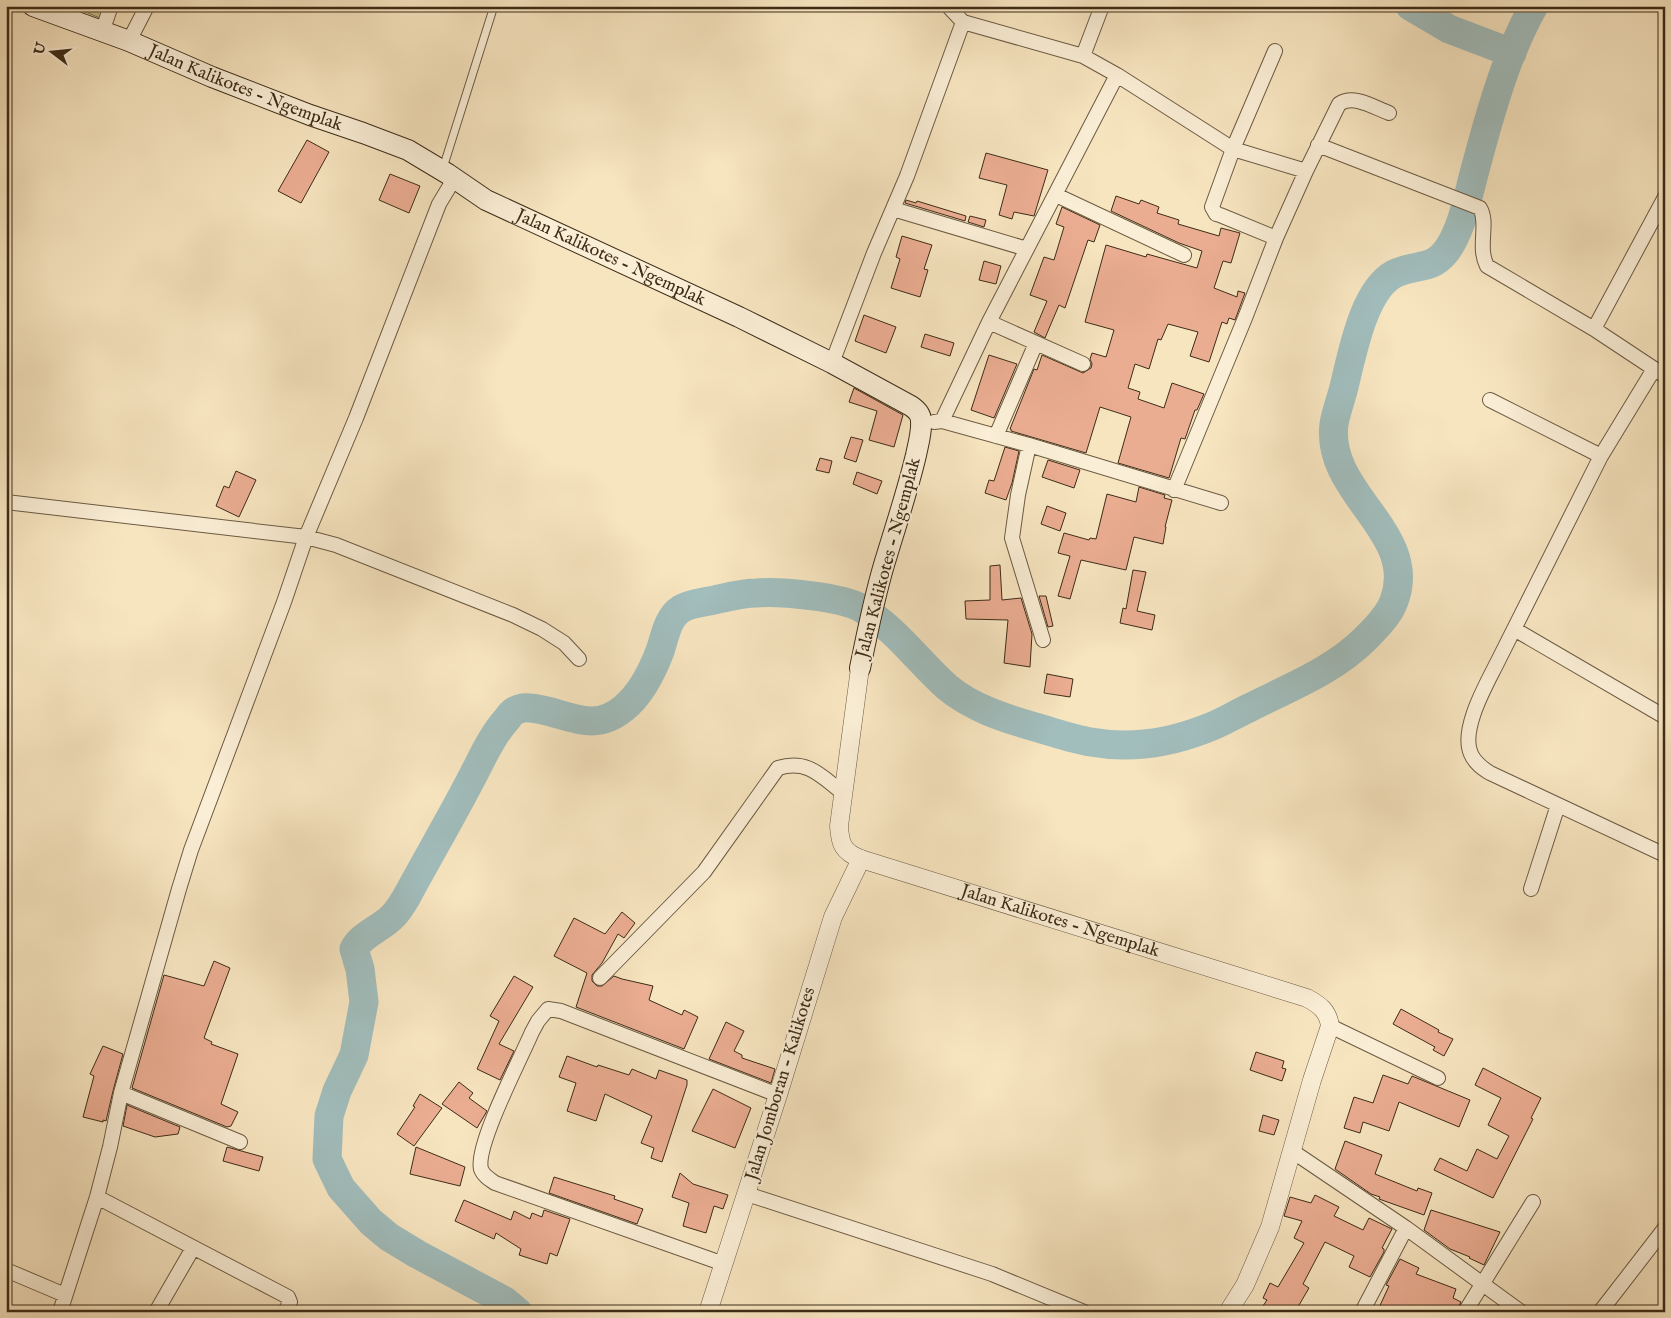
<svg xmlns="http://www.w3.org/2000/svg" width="1671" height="1318" font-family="'IM FELL English',serif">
<defs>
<pattern id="forest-firs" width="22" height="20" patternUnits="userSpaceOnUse" patternTransform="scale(1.25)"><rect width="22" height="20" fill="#c5c28d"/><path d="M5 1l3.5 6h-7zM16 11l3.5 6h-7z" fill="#a19e72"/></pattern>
</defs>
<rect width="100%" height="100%" fill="#f7e5c0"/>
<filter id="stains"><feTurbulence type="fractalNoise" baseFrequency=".004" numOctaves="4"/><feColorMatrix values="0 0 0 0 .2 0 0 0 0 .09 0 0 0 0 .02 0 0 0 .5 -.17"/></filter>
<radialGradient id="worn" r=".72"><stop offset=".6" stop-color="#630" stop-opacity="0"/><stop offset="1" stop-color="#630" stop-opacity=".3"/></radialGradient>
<path fill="url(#forest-firs)" stroke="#817752" d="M71 6H98L104 9 100 18Z"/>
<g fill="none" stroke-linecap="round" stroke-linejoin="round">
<path stroke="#a1bdbc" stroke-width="29" d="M1410 6 1449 29 1512 53
M518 1312 505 1301 417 1254 389 1237 371 1222 341 1188 327 1159 329 1116 337 1091 354 1055 364 1002 360 969 354 949C362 934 382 928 393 916 399 910 403 903 407 896 427 859 448 823 468 785 480 763 490 738 507 719 512 712 514 710 523 708 532 707 542 710 551 712 579 720 599 729 624 708 641 694 652 672 660 651 665 637 667 618 681 609 689 604 700 603 709 601 724 598 741 593 757 593 780 591 842 597 861 608 895 628 918 661 947 687 972 708 1004 718 1035 727 1053 732 1072 739 1091 742 1129 749 1169 743 1205 729 1220 724 1234 715 1249 708 1288 688 1333 671 1365 639 1376 628 1389 615 1394 601 1420 532 1325 494 1334 424 1336 412 1341 399 1344 387 1352 355 1363 291 1394 274 1418 262 1434 273 1451 244 1464 221 1468 195 1475 170 1485 132 1495 95 1509 59 1517 40 1523 24 1534 6"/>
</g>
<path fill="#ebad92" stroke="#3d2c17" d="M307 140 329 152 301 203 278 191Z
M986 153 1048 170 1034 216 1014 212 1012 219 999 215 1007 185 979 178Z
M390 174 420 186 409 213 379 200Z
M1116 196 1139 204 1141 200 1159 207 1157 213 1179 220 1178 224 1219 236 1221 228 1240 233 1231 263 1223 261 1214 288 1237 297 1238 291 1245 293 1235 320 1229 318 1227 324 1222 322 1209 362 1190 356 1198 332 1168 324 1161 340 1158 339 1149 369 1135 364 1128 388 1140 392 1138 399 1164 408 1172 383 1204 394 1197 410H1195L1185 439 1181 438 1169 478 1118 463 1131 417 1100 407 1086 453 1011 431V429H1010L1034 369 1037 370 1042 355 1083 373 1091 368 1092 364 1090 359 1092 353 1106 357 1114 330 1085 322 1106 245 1146 257 1147 254 1197 268 1202 251 1179 243 1111 211Z
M906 200 916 203 917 201 966 216 965 221 905 203Z
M1062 207 1100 225 1094 242 1088 240 1065 308 1059 305 1045 338 1034 332 1047 301 1030 295 1044 257 1054 260 1064 227 1056 224Z
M970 216 986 220 984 227 968 222Z
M902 236 932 245 924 269 928 270 920 297 891 288 900 259 896 257Z
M984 261 1001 266 996 284 979 280Z
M864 315 896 327 886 353 855 341Z
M925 334 954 343 950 356 921 347Z
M989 355 1017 364 994 418 971 410Z
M854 388 903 415 894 447 869 440 877 411 849 402Z
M851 437 863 440 856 462 844 458Z
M1005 447 1019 451 1012 483 1006 500 985 493 989 480 994 481Z
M820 458 832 461 829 473 816 470Z
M1048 460 1080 470 1074 488 1042 477Z
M236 471 256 480 239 517 216 506 224 486 229 488Z
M857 472 882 481 877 494 853 484Z
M1139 487 1165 495 1164 498 1172 500 1165 527H1166L1163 544 1134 537 1126 570 1081 560 1070 599 1058 596 1070 556 1058 553 1064 533 1089 540 1090 538 1096 539 1107 494 1136 502Z
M1047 506 1066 513 1060 531 1041 524Z
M1000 565 1002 600 1021 598 1032 634 1030 667 1004 663 1008 620 966 619 965 601 990 600V566Z
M1133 570 1146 572 1137 611 1155 615 1152 630 1120 623 1123 608 1126 609Z
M1039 596H1046L1053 626 1048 627Z
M1047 674 1073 679 1070 697 1044 693Z
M622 912 635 923 624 938 618 934 602 963 592 975V981L597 986H602L614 976 622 979 653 986 649 1000 682 1015 684 1010 698 1017 684 1049 576 1007 587 973 554 956 574 918 605 934Z
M214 961 230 968 204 1038 212 1042 211 1044 238 1054 221 1104 238 1112 231 1126 227 1127 132 1088 164 975 204 986Z
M514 976 533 987 499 1044 514 1051 500 1080 477 1069 499 1021 490 1016Z
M1401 1009 1439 1030 1438 1032 1453 1039 1444 1056 1433 1050 1435 1047 1393 1024Z
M726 1022 744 1031 734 1051 742 1055V1058L775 1069 771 1083 709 1059Z
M103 1046 123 1054 113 1091 106 1121 103 1120V1122L83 1117 94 1076 90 1074Z
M1256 1052 1284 1061 1282 1068 1286 1069 1282 1081 1250 1070Z
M567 1056 597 1067 598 1065 629 1075 632 1069 656 1079 659 1070 687 1080V1085L662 1162 651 1158 654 1148 641 1143 652 1116 605 1094 596 1121 567 1111 576 1083 559 1077Z
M1483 1068 1541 1098 1531 1118 1533 1119 1493 1198 1434 1170 1440 1158 1467 1171 1477 1149 1497 1159 1509 1136 1488 1125 1501 1098 1475 1085Z
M1383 1075 1408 1084 1412 1076 1470 1100 1459 1127 1399 1102 1389 1131 1363 1122 1360 1133 1344 1128 1354 1097 1373 1103Z
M459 1082 473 1093 469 1098 487 1111 477 1128 442 1104Z
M713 1089 751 1108 735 1148 692 1131Z
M420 1094 442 1108 414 1146 397 1134 415 1107 413 1106Z
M127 1105 180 1127 178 1134 155 1137 123 1126Z
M1263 1115 1279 1120 1274 1135 1259 1131Z
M1345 1141 1382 1155 1375 1174 1417 1191 1418 1188 1432 1193 1424 1215 1379 1199 1380 1197 1371 1194 1335 1169Z
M227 1147 263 1157 259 1171 223 1161Z
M416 1147 465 1167 460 1186 410 1174Z
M680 1173 693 1184 728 1195 723 1209 714 1206 706 1233 683 1226 689 1203 672 1197Z
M554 1177 615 1196 614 1199 643 1209 637 1224 549 1193Z
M1315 1195 1339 1207 1334 1216 1363 1230 1369 1218 1392 1229 1382 1248 1384 1249V1252L1370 1277 1349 1267 1354 1256 1325 1242 1303 1284 1309 1288 1295 1312H1259L1267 1300 1263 1298 1270 1283 1278 1287 1304 1243 1294 1238 1302 1221 1284 1216 1290 1197 1311 1203Z
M464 1200 511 1220 514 1211 530 1219 532 1213 542 1217 544 1210 570 1219 557 1256 550 1253 547 1264 519 1255 521 1249 496 1233 494 1239 455 1221Z
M1431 1210 1500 1232 1484 1265 1469 1258 1470 1257 1450 1249 1424 1230Z
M1400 1259 1419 1268 1416 1274 1456 1289 1453 1298 1461 1302 1456 1312H1377L1389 1286 1386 1285Z"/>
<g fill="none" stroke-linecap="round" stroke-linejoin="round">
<g stroke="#6c5a41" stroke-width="9">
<path id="service" d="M443 168 494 6"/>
</g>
<g stroke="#6c5a41" stroke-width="16">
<path id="minor" d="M948 6 963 22 1083 56 1117 75 1233 149 1306 171
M102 32 111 6
M129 41 147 6
M1275 51 1233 149 1212 207 1216 214 1220 215 1276 238
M1083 56 1102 6
M1318 145 1480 208C1489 223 1477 247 1487 266L1594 329
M1056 195 1184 255
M1665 197 1594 329 1665 376
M893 209 1027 249
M989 322 1083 364
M832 363 874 253 907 176 963 22
M1654 369 1601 456 1497 663C1486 685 1460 730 1471 754 1475 763 1482 768 1490 773L1665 855
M1490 400 1601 456
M942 421 989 322 1117 75
M934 422 942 421 1029 445 1221 503
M996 436 1036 343
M1029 445 1018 495 1012 538 1043 640
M1174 490 1245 318 1276 238 1306 171 1339 104C1354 94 1373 107 1389 113
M6 502 306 537 336 545 513 615 542 629 564 643 579 659
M1514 629 1665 717
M1531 889 1558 805
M600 978 704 872 778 768C808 759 821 776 843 793
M1330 1026 1438 1078
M121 1093 240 1142
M1292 1151 1406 1228 1521 1312
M747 1194 992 1274 1084 1312
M97 1197 288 1297 290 1302 285 1312
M724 1264 495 1183C489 1179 483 1175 481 1169 475 1146 521 1058 532 1032L538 1021 548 1009 561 1011 778 1095
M6 1270 65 1295
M60 1312 97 1197 110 1147 121 1093 179 889 191 850 284 602 306 537 356 418 439 204 454 179
M156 1312 193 1248
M1362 1312 1406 1228
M1465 1312 1533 1202
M1600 1312 1665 1228"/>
</g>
<g stroke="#6c5a41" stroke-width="19">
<g id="tertiary">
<path id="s1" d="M860 668 839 826C840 844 843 852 861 859L1307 998C1320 1005 1328 1011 1330 1026L1312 1080 1270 1227 1245 1285 1228 1312"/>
<path d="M708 1312 778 1095 833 917 861 859"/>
</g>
</g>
<g stroke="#3d2c17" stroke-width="22">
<g id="secondary">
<path id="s2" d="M33 6 129 41 212 77 310 115 363 133 408 150 448 174 486 200 739 317 832 363 911 406C917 410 921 414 921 421 922 432 918 445 916 455 908 489 897 522 887 555 875 592 868 630 860 668"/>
</g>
</g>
<use href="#service" stroke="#faeed6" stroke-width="7"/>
<use href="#minor" stroke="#faeed6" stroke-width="14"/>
<use href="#tertiary" stroke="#faeed6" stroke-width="18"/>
<use href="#secondary" stroke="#faeed6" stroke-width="20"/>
</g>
<g text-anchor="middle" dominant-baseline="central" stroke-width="4" stroke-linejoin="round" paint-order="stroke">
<g font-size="18" fill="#3d2c17" stroke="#faeed6">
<text stroke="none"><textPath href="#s2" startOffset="228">Jalan Kalikotes - Ngemplak</textPath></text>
<text stroke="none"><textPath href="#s2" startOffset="632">Jalan Kalikotes - Ngemplak</textPath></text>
<text transform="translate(889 558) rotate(-75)">Jalan Kalikotes - Ngemplak</text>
<text stroke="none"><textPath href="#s1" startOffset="411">Jalan Kalikotes - Ngemplak</textPath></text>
<text transform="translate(781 1084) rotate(-73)">Jalan Jomboran - Kalikotes</text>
</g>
</g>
<rect width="1671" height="1318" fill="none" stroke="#f7e5c0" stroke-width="25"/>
<rect x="8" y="8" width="1656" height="1303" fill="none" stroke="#3d2c17" stroke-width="2.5"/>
<rect x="12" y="12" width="1646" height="1293" fill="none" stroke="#3d2c17"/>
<g transform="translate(52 52) rotate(286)" stroke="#faeed6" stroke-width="4" paint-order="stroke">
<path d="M0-4L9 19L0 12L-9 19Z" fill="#3d2c17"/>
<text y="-8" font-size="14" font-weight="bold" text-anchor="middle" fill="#3d2c17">U</text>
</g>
<rect width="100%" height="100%" filter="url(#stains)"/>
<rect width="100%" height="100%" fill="url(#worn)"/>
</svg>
